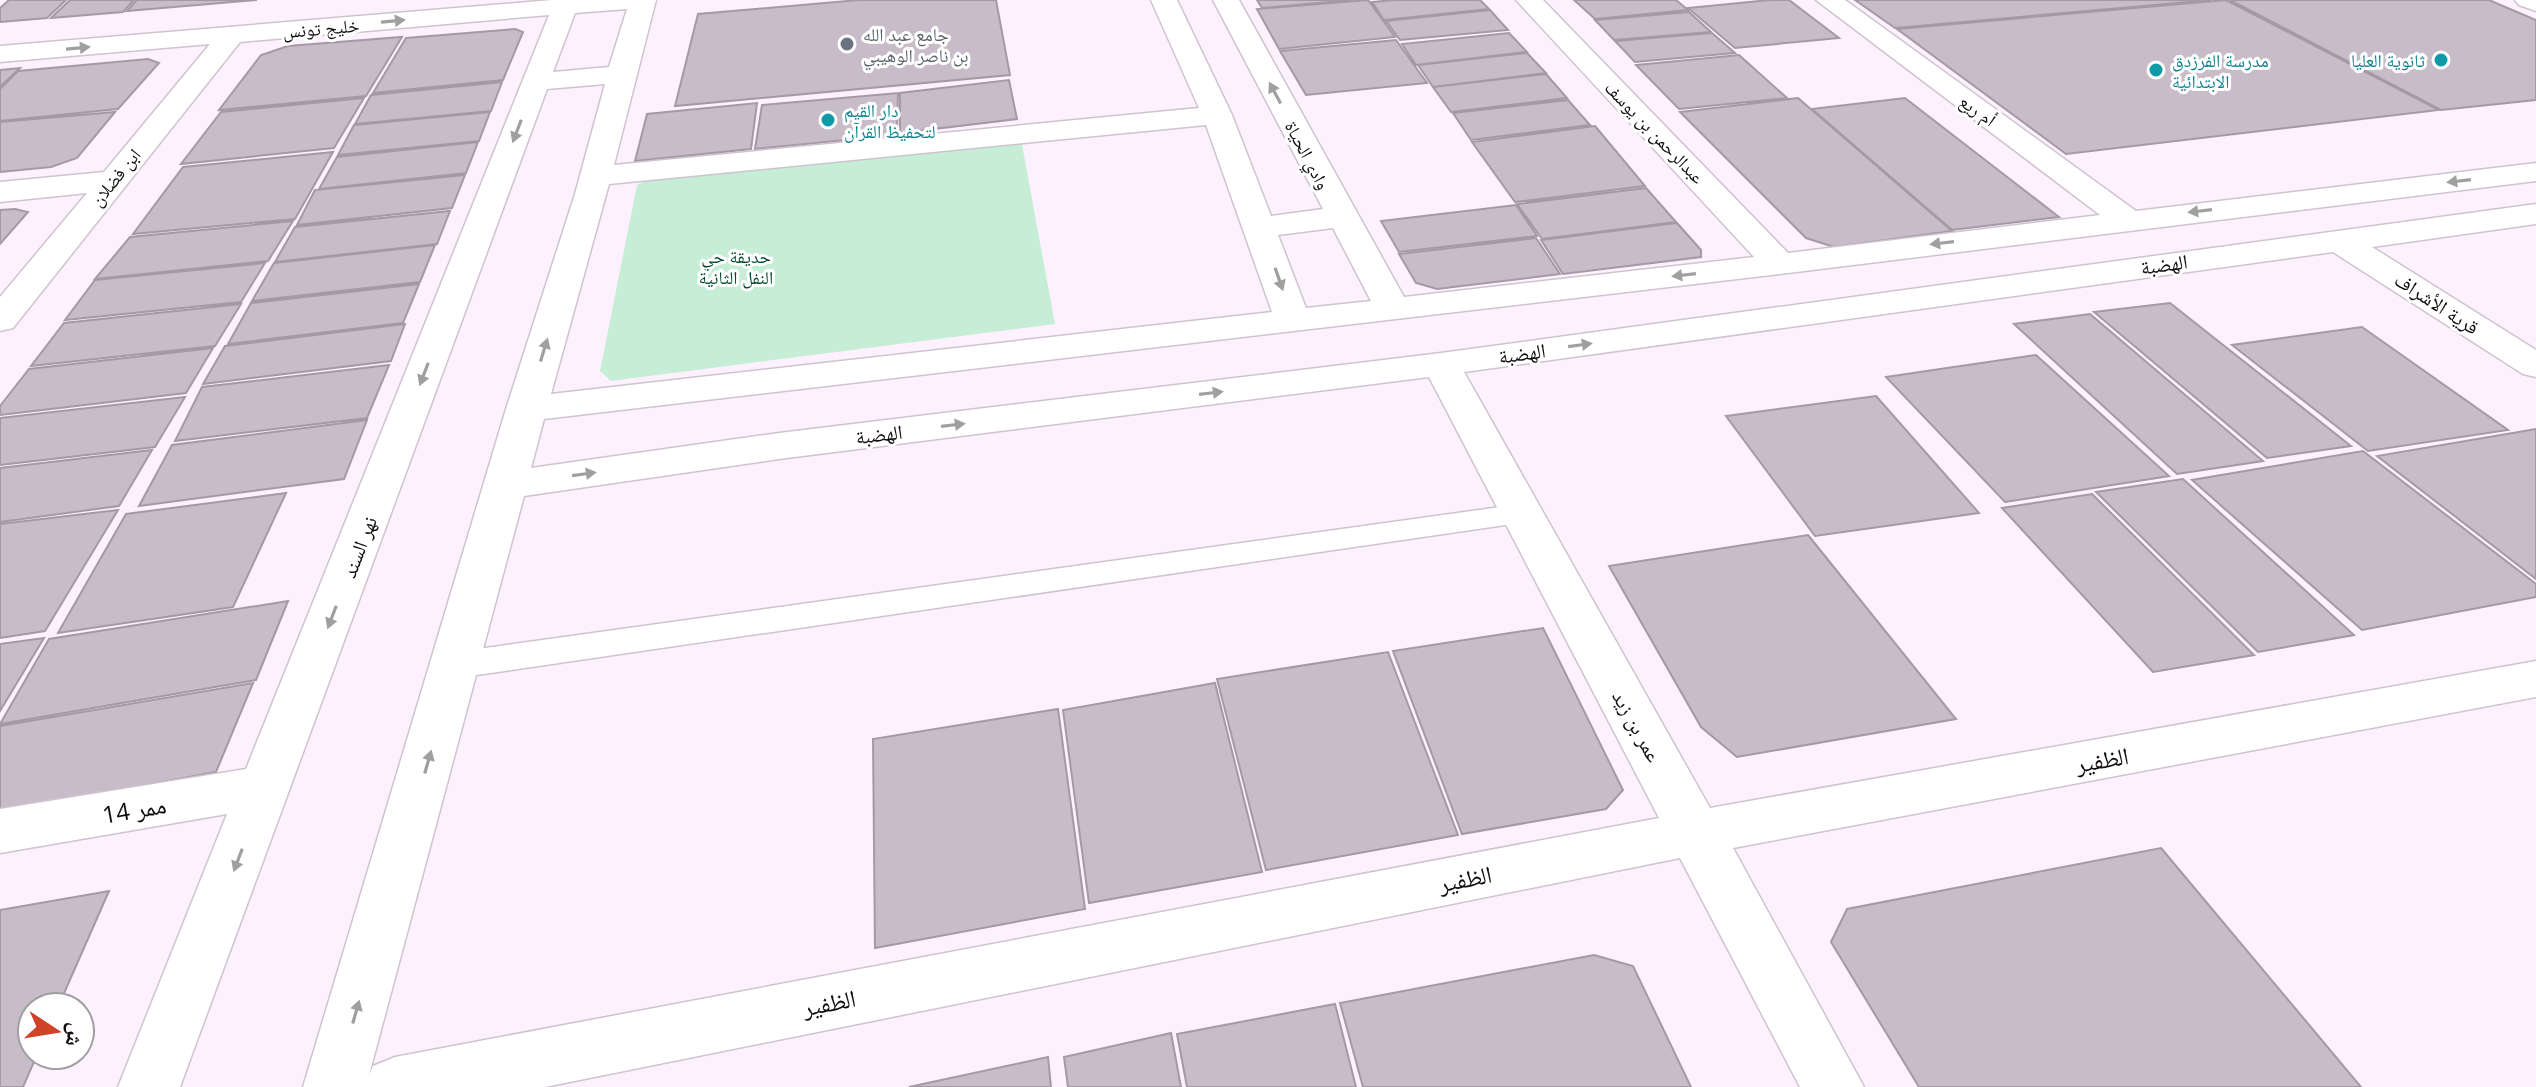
<svg xmlns="http://www.w3.org/2000/svg" width="2536" height="1087" font-family="'Open Sans','Noto Naskh Arabic',sans-serif">
<rect width="100%" height="100%" fill="#fef1fe"/>
<path fill="#c6eed6" d="M1021 139 1055 324 611 381 600 371 637 185 656 176Z"/>
<path fill="#c8bcc8" stroke="#a499a4" stroke-width="2" d="M9 0H66L47 18 0 22V8Z
M70 0H134L123 12 51 18Z
M137 0H257L127 11Z
M859 0H996L1010 75 675 106 698 14Z
M1257 0H1353L1262 8Z
M1368 0 1395 37 1279 49 1257 9Z
M1394 0H1480L1489 9 1384 20 1372 2Z
M1574 0H1676L1688 10 1595 19Z
M1770 0H1789L1839 38 1735 48 1688 8Z
M1855 0H2211L1895 28Z
M2226 0 2439 110 2066 154 1897 29Z
M2230 0H2489L2536 20V100L2441 110Z
M1490 10 1508 30 1400 40 1386 21Z
M1689 12 1711 32 1614 40 1595 20Z
M515 29 523 32 503 80 373 93 406 38Z
M1509 33 1527 52 1416 65 1402 44Z
M1712 33 1735 53 1635 62 1615 41Z
M402 37 366 96 219 110 261 55 288 46Z
M1396 40 1427 83 1306 95 1280 51Z
M1527 53 1546 73 1433 87 1418 65Z
M1739 55 1787 98 1679 109 1636 65Z
M148 59 159 63 118 109 0 121V89L18 71Z
M20 68 0 87V70Z
M1546 74 1567 98 1451 112 1433 87Z
M1009 80 1017 119 900 133V93Z
M502 82 491 111 355 124 371 95Z
M898 93 897 135 755 149 762 105Z
M364 98 334 148 181 164 221 112Z
M1798 98 1952 231 1834 247 1806 238 1680 112Z
M1905 98 2059 217 1952 230 1812 109Z
M1568 100 1590 125 1471 140 1453 113Z
M757 103 751 149 635 161 647 114Z
M115 112 77 158 51 167 0 172V122Z
M490 112 479 141 338 155 354 125Z
M1595 126 1645 186 1515 202 1472 142Z
M478 142 466 173 319 189 337 157Z
M333 152 295 219 133 234 183 167Z
M465 175 452 208 297 225 315 190Z
M1646 188 1676 222 1542 239 1517 204Z
M1516 205 1537 236 1399 252 1381 221Z
M15 209 28 212 0 244V210Z
M450 211 437 244 275 262 295 227Z
M293 221 268 261 95 279 130 237Z
M1677 223 1701 250V257L1563 274 1541 240Z
M1536 238 1560 274 1437 289 1416 283 1399 254Z
M435 245 420 282 252 301 274 263Z
M265 263 241 302 65 320 95 280Z
M419 284 403 323 228 344 251 303Z
M2170 303 2351 446 2267 458 2094 312Z
M241 304 215 346 31 366 64 323Z
M2090 314 2263 461 2177 474 2014 324Z
M405 324 391 361 203 384 225 346Z
M2362 327 2508 430 2368 451 2232 345Z
M213 348 186 393 0 415V406L29 369Z
M2036 355 2169 476 2005 502 1886 377Z
M389 365 367 418 175 441 202 387Z
M1876 396 1979 513 1815 536 1726 416Z
M185 397 155 447 0 465V418Z
M367 420 344 479 139 506 172 445Z
M2536 429V579L2377 456Z
M152 450 119 506 0 522V468Z
M2363 451 2536 584V597L2362 630 2192 480Z
M2183 479 2354 635 2258 652 2096 492Z
M286 493 233 607 58 633 126 514Z
M2092 494 2254 655 2153 672 2002 508Z
M118 510 45 631 0 638V524Z
M1808 535 1956 719 1737 757 1701 727 1609 566Z
M288 601 256 680 0 724 49 639Z
M1543 628 1623 790 1606 809 1462 834 1393 651Z
M44 638 0 711V644Z
M1388 652 1458 835 1266 870 1217 679Z
M253 683 216 772 0 812V726Z
M1215 683 1262 872 1089 903 1063 710Z
M1058 709 1085 909 875 948 873 739Z
M2161 848 2361 1087H1919L1831 942 1847 909Z
M109 891 58 1007H32V1055H37L23 1087H0V910Z
M1594 955 1633 966 1691 1087H1363L1340 1003Z
M1335 1004 1356 1087H1187L1177 1034Z
M1171 1033 1181 1087H1068L1064 1057Z
M1048 1057 1051 1087H909Z"/>
<g fill="none" stroke-linecap="round" stroke-linejoin="round">
<g stroke="#cfc3cf" stroke-width="3">
<path id="service" d="M1522 504 1533 507 1538 514 1533 521 456 678 444 674 438 665 444 656 456 652Z"/>
</g>
<g stroke="#cfc3cf" stroke-width="3">
<path id="minor" d="M552 0H656L614 165 1199 108 1151 0H1177L1232 115 1271 216 1323 209 1213 0H1239L1404 297 1754 257 1516 0H1543L1788 253 2100 215 1816 0H1845L2136 211 2536 163V181L1780 274 544 419 531 468 779 433 1441 353 2536 204V224L2372 247 2536 350V377L2523 374 2333 252 1464 372 1710 808 2536 661V697L1733 848 1864 1087H1800L1680 858 545 1087H303L506 409 575 194 605 84 547 89 180 1087H118L227 814 0 853V809L246 769 549 15 240 42 13 328 0 331V297L87 193 0 202V182L104 172 210 44 0 62V46ZM627 9 609 67 553 72 575 13ZM1206 125 1272 312 551 394 609 184ZM1333 228 1371 301 1306 308 1278 235ZM1429 377 1659 818 395 1057 373 1066 369 1075 524 496 779 459Z
M2515 0H2536V11L2519 5Z"/>
</g>
<use href="#service" fill="#fff" fill-rule="evenodd"/>
<use href="#minor" fill="#fff" fill-rule="evenodd"/>
</g>
<defs><path id="oneway-solid" d="M-6-.8H1V-3.2L6.5 0L1 3.2V.8H-6Z" transform="scale(2)"/></defs>
<g fill="#a09ea0">
<use href="#oneway-solid" transform="translate(393 21) rotate(-5)"/>
<use href="#oneway-solid" transform="translate(78 48) rotate(-5)"/>
<use href="#oneway-solid" transform="translate(1275 93) rotate(-118)"/>
<use href="#oneway-solid" transform="translate(517 131) rotate(111)"/>
<use href="#oneway-solid" transform="translate(2459 181) rotate(173)"/>
<use href="#oneway-solid" transform="translate(2200 211) rotate(173)"/>
<use href="#oneway-solid" transform="translate(1942 243) rotate(173)"/>
<use href="#oneway-solid" transform="translate(1684 275) rotate(173)"/>
<use href="#oneway-solid" transform="translate(1279 279) rotate(71)"/>
<use href="#oneway-solid" transform="translate(1580 345) rotate(-8)"/>
<use href="#oneway-solid" transform="translate(544 350) rotate(-73)"/>
<use href="#oneway-solid" transform="translate(424 374) rotate(111)"/>
<use href="#oneway-solid" transform="translate(1211 393) rotate(-7)"/>
<use href="#oneway-solid" transform="translate(953 425) rotate(-7)"/>
<use href="#oneway-solid" transform="translate(584 474) rotate(-8)"/>
<use href="#oneway-solid" transform="translate(332 617) rotate(111)"/>
<use href="#oneway-solid" transform="translate(428 762) rotate(-74)"/>
<use href="#oneway-solid" transform="translate(238 860) rotate(111)"/>
<use href="#oneway-solid" transform="translate(356 1012) rotate(-74)"/>
</g>
<circle fill="#6b7280" stroke="#fff" stroke-width="3" cx="847" cy="44" r="8"/>
<g fill="#0f9aa8" stroke="#fff" stroke-width="3">
<circle cx="2441" cy="60" r="8"/>
<circle cx="2156" cy="70" r="8"/>
<circle cx="828" cy="120" r="8"/>
</g>
<g text-anchor="middle" dominant-baseline="central" stroke-width="6" stroke-linejoin="round" paint-order="stroke">
<g font-size="18" fill="#110d11" stroke="#fff">
<text transform="translate(321 28) rotate(-5)">خليج تونس</text>
<text transform="translate(1978 110) rotate(36)">أم ريع</text>
<text transform="translate(1655 132) rotate(46)">عبدالرحمن بن يوسف</text>
<text transform="translate(1308 155) rotate(62)">وادي الحياة</text>
<text transform="translate(115 177) rotate(-51)">ابن فضلان</text>
</g>
<g font-size="18" fill="#5b616d" stroke="#fff" text-anchor="start">
<text x="863" y="34">جامع عبد الله<tspan x="863" dy="21">بن ناصر الوهيبي</tspan></text>
</g>
<g font-size="18" fill="#0d838f" stroke="#fff" text-anchor="start">
<text x="2172" y="60">مدرسة الفرزدق<tspan x="2172" dy="21">الابتدائية</tspan></text>
<text x="2425" y="60" text-anchor="end">ثانوية العليا</text>
<text x="844" y="110">دار القيم<tspan x="844" dy="21">لتحفيظ القرآن</tspan></text>
</g>
<g font-size="18" fill="#004b2d" stroke="#fff">
<text x="736" y="256">حديقة حي<tspan x="736" dy="21">النفل الثانية</tspan></text>
</g>
<g font-size="20" fill="#110d11" stroke="#fff">
<text transform="translate(2164 264) rotate(-8)">الهضبة</text>
<text transform="translate(2437 303) rotate(33)">قرية الأشراف</text>
<text transform="translate(1522 353) rotate(-8)">الهضبة</text>
<text transform="translate(879 434) rotate(-7)">الهضبة</text>
<text transform="translate(359 547) rotate(-69)">نهر السند</text>
<text transform="translate(1637 726) rotate(61)">عمر بن زيد</text>
</g>
<g font-size="24" fill="#110d11" stroke="#fff">
<text transform="translate(2102 759) rotate(-10)">الظفير</text>
<text transform="translate(134 809) rotate(-10)">ممر 14</text>
<text transform="translate(1465 878) rotate(-11)">الظفير</text>
<text transform="translate(829 1002) rotate(-11)">الظفير</text>
</g>
</g>
<g transform="translate(56 1031) rotate(102)"><circle r="38" fill="#ffffff" stroke="#a09ea0" stroke-width="2"/>
<path d="M0-6L14 30L0 20L-14 30Z" fill="#cf4429"/>
<text y="-12" font-size="22" font-weight="bold" text-anchor="middle" fill="#110d11">ش</text>
</g>
</svg>
